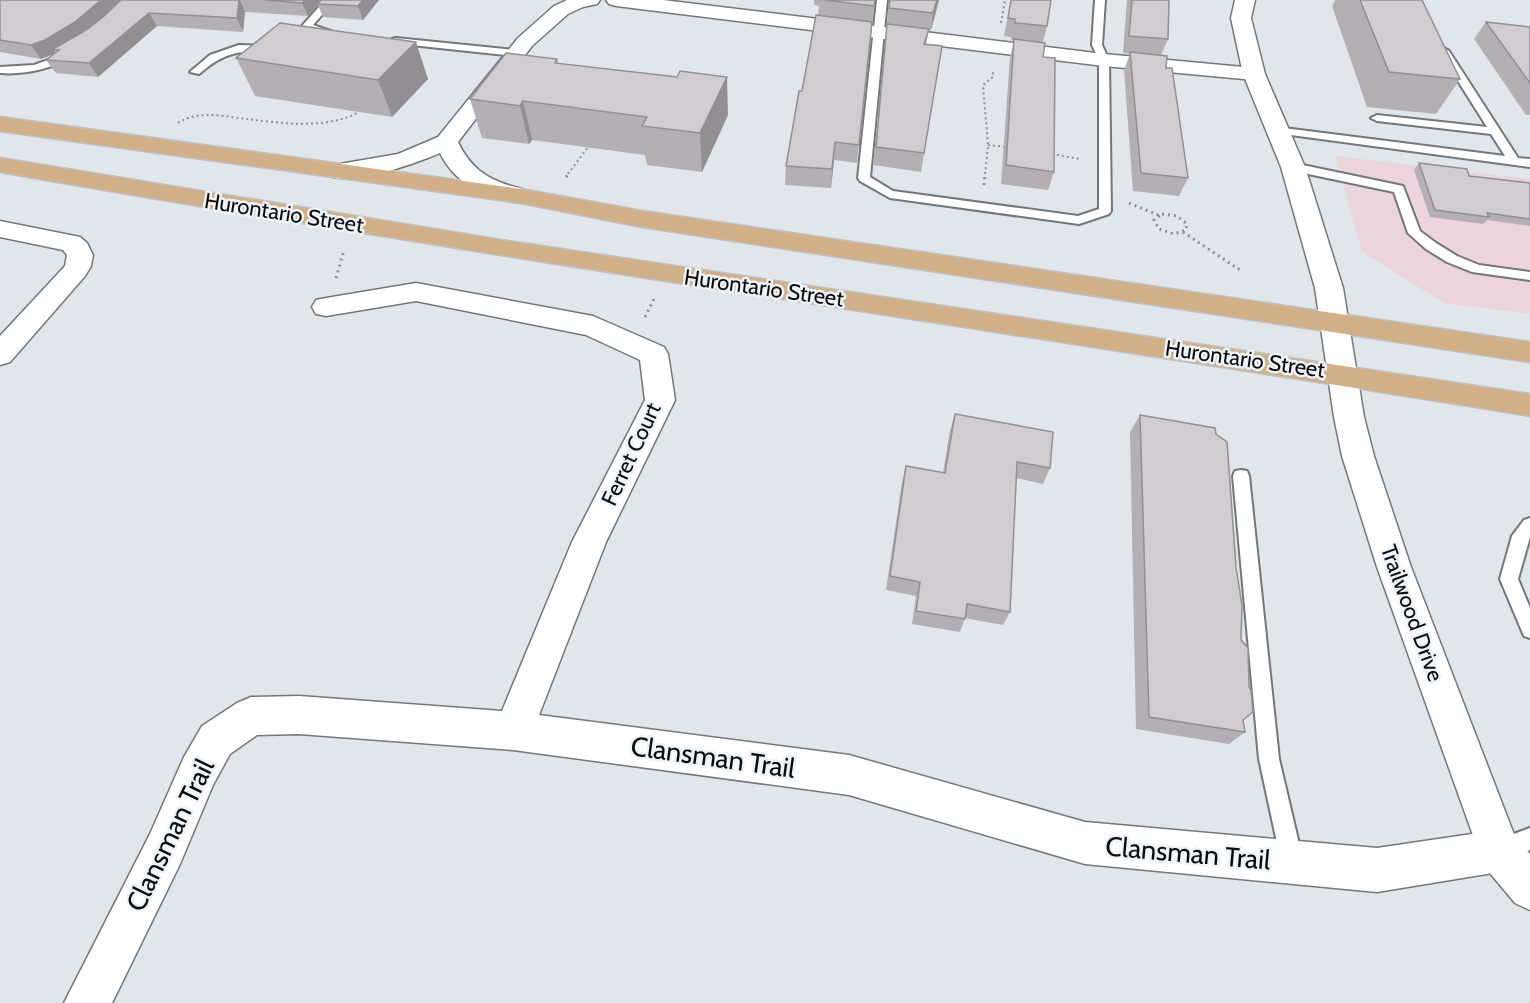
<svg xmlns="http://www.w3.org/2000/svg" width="1530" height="1003" font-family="Cabin,sans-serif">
<rect width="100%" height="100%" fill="#e1e6ea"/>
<path fill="#ecd4dd" d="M1335 156 1530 179V314L1444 303 1362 252Z"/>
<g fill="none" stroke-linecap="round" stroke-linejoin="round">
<g stroke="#73777b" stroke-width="4">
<path id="service" d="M325 0H335L313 25 333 32 334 34 329 37 302 26Z
M877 0H887L870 177 893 191 1078 216 1099 209V60L1092 45 1095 0H1105L1102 45 1109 60 1111 211 1109 214 1079 224 890 198 860 181 858 178Z
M396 38 515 50 520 53 515 56 392 43V39Z
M239 45 272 46 277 49 272 52C239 50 224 52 199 74L190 72 210 55Z
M1444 48 1449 51 1518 158 1530 159V167L1276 133 1270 130 1276 127 1505 156 1491 134 1377 121 1371 118 1377 115 1487 127 1439 51Z
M68 53 72 54V58C49 69 25 75 0 73V67L34 65Z
M1293 163 1403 186 1420 231 1436 243 1457 256 1479 265 1530 272V280L1472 272 1447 262 1426 249 1408 233 1394 192 1289 170 1287 167Z
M1241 470 1247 471 1249 476 1279 759 1303 861 1300 869 1292 872 1284 869 1281 861 1259 759 1233 476 1235 471Z
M1530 518V537L1518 579 1530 608V638L1524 636 1500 579 1512 536 1524 520Z
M1530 828V850L1500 861 1492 858 1489 850 1492 842Z"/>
</g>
<g stroke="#73777b" stroke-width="3">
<path id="minor" d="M567 0H600L597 4 583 7 568 14 532 46 458 142C470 167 485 178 511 186 519 188 526 189 531 196L528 201C517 204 510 201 499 198 472 190 453 179 440 153 411 165 358 184 328 176L324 171 328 166 398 154 438 137 518 38 554 6Z
M606 0H663L1104 54 1254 68 1261 70 1265 74 1261 78 1254 80 1104 66 616 6 609 4Z
M0 221 80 237 87 243 93 255 91 266 85 276 10 362 0 365V336L65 266 67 255 63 250 0 237Z
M416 283 593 316 664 347 668 354 675 400 606 542 539 715 849 755 1085 822 1377 848 1499 830 1514 836 1520 851 1514 866 1499 872 1377 892 1085 864 849 795 513 750 299 734 257 735 230 754 213 785 180 864 112 1003H64L150 834 184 757 202 726 237 703 251 697 299 696 502 711 572 542 645 400 640 360 586 335 416 301 326 316 316 314 312 307 316 300 326 298Z"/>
</g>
<g stroke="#73777b" stroke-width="3">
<path id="tertiary" d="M1235 0H1255L1251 18 1265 74 1305 167 1343 288 1364 417 1374 456 1411 567 1515 837 1530 854V910L1515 903 1484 866 1377 567 1342 456 1334 417 1315 288 1281 167 1243 74 1231 18Z"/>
</g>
<g stroke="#bfc0c0" stroke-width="3">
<path id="primary" d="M0 117 521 189 642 211 1530 342V362L642 227 521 203 0 131Z
M0 158 501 240 1530 394V416C1020 333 509 261 0 172Z"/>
</g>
<path stroke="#8d9194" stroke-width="2" stroke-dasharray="2 3" stroke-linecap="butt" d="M1001 23 1005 0
M178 123C197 110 224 116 246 119 282 123 325 130 359 112
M988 145 1006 147
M1052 154 1080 159
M568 174 588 147
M985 174 988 145 983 85 993 77V72"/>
<path stroke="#8d9194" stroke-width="3" stroke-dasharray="2 4" stroke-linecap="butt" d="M566 177 569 173
M984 185 985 173
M1129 203 1158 215
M1162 214 1177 216 1187 224 1186 230 1174 234 1159 229 1154 220Z
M1183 232 1240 270
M336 278 344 250
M645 317 655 297"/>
<use href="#service" fill="#fff" fill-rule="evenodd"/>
<use href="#minor" fill="#fff" fill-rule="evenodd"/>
<use href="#tertiary" fill="#fff" fill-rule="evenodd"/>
<use href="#primary" fill="#d1af89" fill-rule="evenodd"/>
</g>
<path fill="#b4afb3" d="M0 0H379L363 20 323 17 318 5 308 16 245 12 243 32 157 26 98 77 56 73 46 60 53 54 41 59 0 52Z
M814 0H875L857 163 834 160 831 188 785 185 786 166 818 15 819 6 814 5Z
M889 0H939L931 30H929L926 44 942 46 921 172 873 165Z
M1011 0H1051L1047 26 1043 42V57L1054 172 1048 190 1001 184 1010 57 1014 41 1011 40V37L1004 36Z
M1127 0H1169L1168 39 1161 55 1166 68 1188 178 1179 196 1133 191 1124 70 1130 54 1123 53Z
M1335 0H1422L1460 79 1436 114 1367 107 1332 6Z
M1486 22 1530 27V115H1526L1474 39Z
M236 58 428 79 392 117 255 96Z
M557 59 558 63 728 115 702 172 647 165 645 155 532 140 529 144 482 138 470 99Z
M1419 163 1469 176 1530 183V226L1487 220 1483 224 1430 217 1414 170Z
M955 414 1050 468 1043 484 1016 478 1010 612 1003 625 965 618 960 632 912 624 916 596 886 590 902 482 906 466 943 473 950 430Z
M1140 415 1241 640 1243 720 1245 732 1229 744 1136 729 1130 432Z"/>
<path fill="#928f92" d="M101 0H125L84 35 59 50 53 49 56 53 41 59 31 45Z
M239 0H240L245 12 243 32 237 18Z
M305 0H323L318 4V5L308 16 302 3Z
M363 0H379L363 20 358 6Z
M937 0H939L931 30 933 13Z
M149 13 157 26 98 77 89 63Z
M416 42 428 79 392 117 378 80Z
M727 77 728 115 702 172 700 133Z
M523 101 532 140 529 144 520 106Z
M835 142 834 160 831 188 832 169Z"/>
<path fill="#d1ccd0" stroke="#928f92" stroke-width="1.5" d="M0 0H101L75 22 45 40 31 45 0 40Z
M121 0H239L237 18 149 13 89 63 46 60 59 50 53 49 86 30 103 17Z
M265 0H305L302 3Z
M321 0H363L358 6 318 4Z
M825 0H875L874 6Z
M890 0H937L933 13 889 8Z
M1011 0H1051L1047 26 1015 23V19L1008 18Z
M1132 0H1169L1168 39 1129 36Z
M1360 0H1422L1460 79 1389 72Z
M816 15 872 22 859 145 835 142 832 169 786 166 799 91H802Z
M1486 22 1530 27V83Z
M280 23 416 42 378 80 236 58Z
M887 24 929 29 924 44 942 46 924 153 876 147Z
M1014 39 1045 43 1043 57 1055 58 1054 172 1006 165Z
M1130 52 1167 56 1166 68H1172L1188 178 1141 173Z
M506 53 557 59 555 63 677 77 680 71 727 77 700 133 642 126 647 117 523 101 520 106 470 99Z
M1419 163 1467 169 1469 176 1530 183V219L1487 213 1489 217 1435 210Z
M955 414 1053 432 1050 468 1017 462 1010 612 967 604 965 619 916 611 920 582 890 576 906 466 945 473Z
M1140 415 1215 428 1216 434 1227 442 1236 567 1242 605 1241 640 1248 648 1249 687 1251 690 1253 712 1243 720 1245 732 1149 717Z"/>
<g text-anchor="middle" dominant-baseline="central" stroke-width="5" stroke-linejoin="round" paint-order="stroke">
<g font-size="22" fill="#0a0c0d" stroke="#eef3f7">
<text transform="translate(284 213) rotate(9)">Hurontario Street</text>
<text transform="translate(764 288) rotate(8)">Hurontario Street</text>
<text transform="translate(1245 359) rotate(8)">Hurontario Street</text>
<text transform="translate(631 454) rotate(-65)">Ferret Court</text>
<text transform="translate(1412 613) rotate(70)">Trailwood Drive</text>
</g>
<g font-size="27" fill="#0a0c0d" stroke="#eef3f7">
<text transform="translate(713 757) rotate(8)">Clansman Trail</text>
<text transform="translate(170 835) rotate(-64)">Clansman Trail</text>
<text transform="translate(1188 853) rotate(5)">Clansman Trail</text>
</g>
</g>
</svg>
